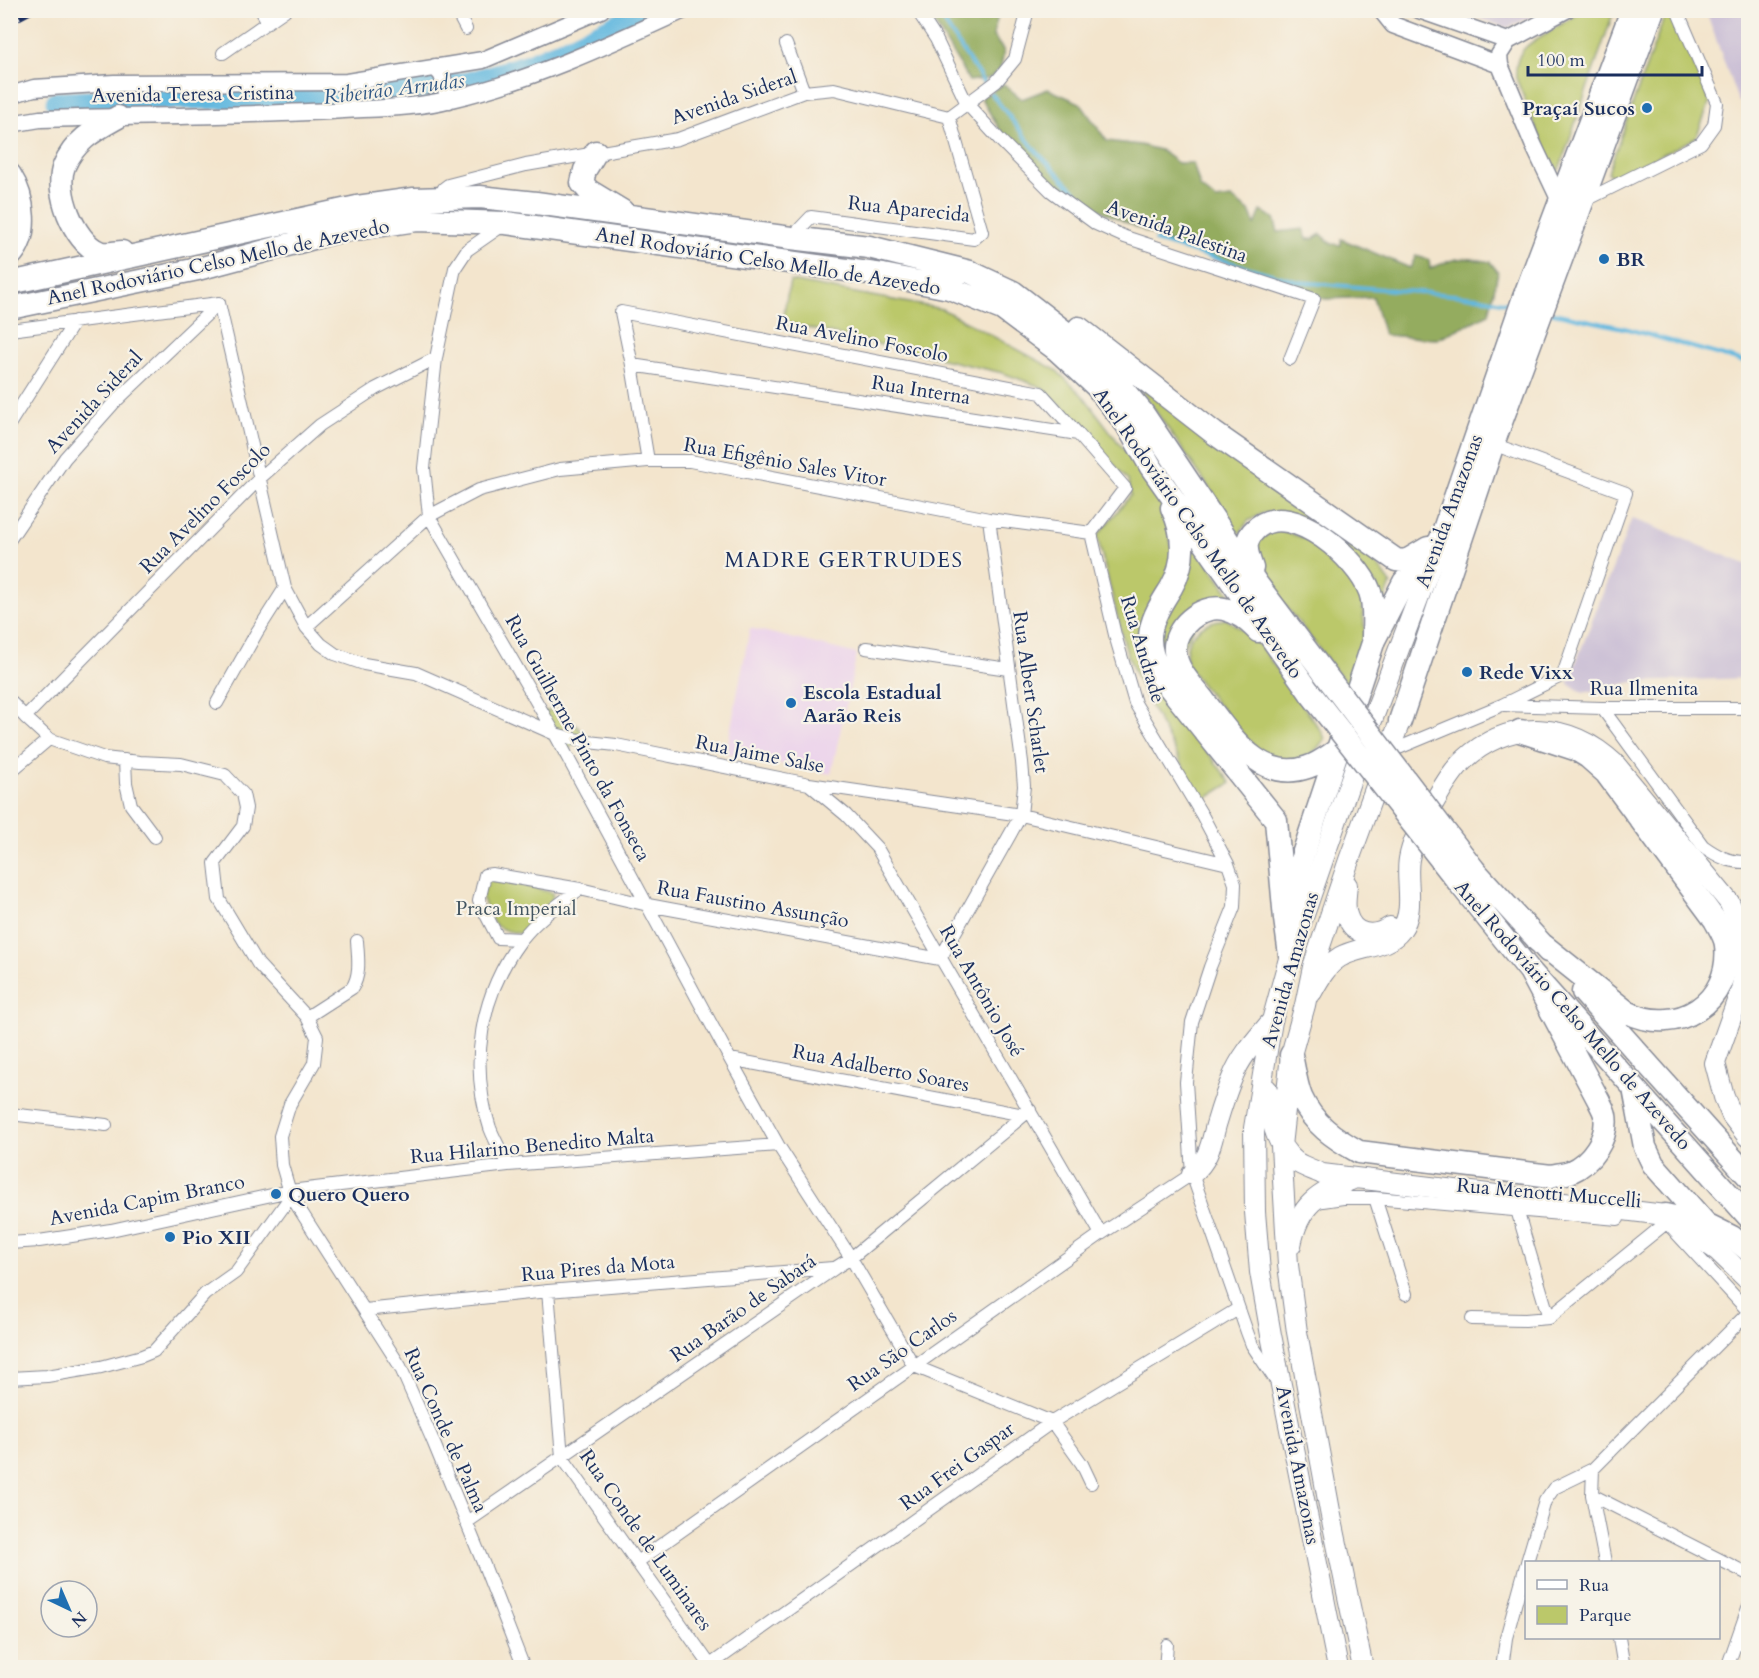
<svg xmlns="http://www.w3.org/2000/svg" width="1759" height="1678" font-family="Cardo,serif">
<rect width="100%" height="100%" fill="#f7f3e8"/>
<filter id="ink" filterUnits="userSpaceOnUse"><feTurbulence type="fractalNoise" baseFrequency=".0167" numOctaves="2"/><feDisplacementMap in="SourceGraphic" scale="12" xChannelSelector="R" yChannelSelector="G"/><feConvolveMatrix kernelMatrix="1 2 1 2 8 2 1 2 1" color-interpolation-filters="sRGB"/></filter>
<filter id="wash" filterUnits="userSpaceOnUse"><feTurbulence type="fractalNoise" baseFrequency=".008" numOctaves="4" result="noise"/><feDisplacementMap in="SourceGraphic" scale="24" xChannelSelector="R" yChannelSelector="G"/><feGaussianBlur stdDeviation="1.35" result="paint"/><feColorMatrix in="noise" values="0 0 0 0 0 0 0 0 0 0 0 0 0 0 0 0 0 1.4 0 .05"/><feComposite in="paint" operator="in"/></filter>
<g filter="url(#wash)">
<rect width="100%" height="100%" fill="#f3e5cd"/>
<path fill="#ebd1eb" d="M750 628 857 654 831 774 726 753Z"/>
<path fill="#cbbfd5" d="M1460 11H1544L1507 28Z
M1706 11H1748V105L1738 101Z
M1632 518 1748 565V678L1633 682 1583 693 1568 683Z"/>
<path fill="#bbc86a" stroke="#6b7c64" stroke-width="1.5" d="M1584 11H1614L1559 170 1553 169 1516 78C1514 50 1529 43 1550 31 1561 24 1573 17 1584 11Z
M1667 13H1672L1710 101 1696 138 1615 177 1611 176 1608 172 1665 15Z
M790 281 942 309 1056 370 1085 398 1152 487 1165 509 1173 556 1167 578 1155 683 1231 783 1202 801 1143 692 1127 654 1097 536 1131 495 1128 481 1069 412 1041 387 1003 373 782 322Z
M1145 388 1355 541 1383 572 1391 584 1382 607 1376 584 1265 512 1248 521 1240 533 1237 532 1224 509 1143 393Z
M1281 530 1319 544 1360 588 1365 631 1350 683 1347 685 1265 579C1260 566 1256 556 1257 542L1272 531Z
M1193 541 1237 605 1210 600 1170 668 1159 650 1158 626Z
M1226 619 1246 632 1258 643 1322 732 1325 739C1321 743 1317 750 1312 753 1304 759 1286 762 1276 759 1271 757 1264 754 1260 751 1250 744 1191 674 1188 665 1180 639 1201 621 1226 619Z
M563 710 583 733 564 755 550 738 535 724 543 711Z
M490 876 553 893 550 910 523 934C492 929 492 925 482 896Z"/>
<path fill="#94ac5e" stroke="#586e5e" stroke-width="1.5" d="M997 10 999 11 993 36 1004 51 1001 67 991 78 969 81 927 11Z
M1003 84 1022 99 1048 89 1080 103 1107 141 1140 145 1160 150 1178 163H1193L1200 187 1216 200 1231 198 1249 211 1255 225 1261 211 1274 218 1278 232 1303 229 1307 239H1313L1321 234 1332 244 1341 245V239L1410 268 1416 256 1429 260 1430 269C1455 257 1463 256 1490 262L1498 272 1489 314 1437 339 1384 335 1373 297 1325 299 1168 242 1064 193 1005 139 981 98Z"/>
<g fill="none" stroke-linecap="round" stroke-linejoin="round">
<path stroke="#62b8df" stroke-width="4" d="M936 10 984 83
M991 93 1037 152 1108 225
M1155 241 1299 282 1477 297 1512 304
M1549 312 1628 329 1748 363"/>
<path stroke="#62b8df" stroke-width="21" d="M56 102 167 99H351L468 82 529 64 571 46 646 10"/>
</g>
</g>
<g filter="url(#ink)">
<g fill="none" stroke-linecap="round" stroke-linejoin="round">
<g stroke="#878a96" stroke-width="14">
<path id="street" d="M261 10 268 22
M456 10 466 29
M917 10 936 39 967 104 1000 140 1051 191 1096 224 1125 237 1314 299 1290 359
M786 44 804 92
M223 53 285 10
M439 199 444 188 448 185 526 165 678 139 804 92 834 89 949 117 996 82 1015 59 1028 10
M1584 201 1701 143 1714 125 1717 103 1677 10
M503 225 467 250 455 268 436 358 424 468 429 516 555 734 730 1059 778 1145 851 1258 914 1366 1052 1422 1082 1464 1091 1483
M791 238 811 217 974 239 982 232 949 117
M219 303 285 588 306 627 321 644 335 654 364 664 416 673 555 734 588 742 616 745 809 784 1021 815 1228 864
M10 330 219 303
M632 365 1078 434 1125 488 1091 533
M10 423 75 321
M648 461 632 365 621 312 1041 393 1078 434
M1091 533 1115 635 1135 703 1202 815 1228 864 1235 884 1234 907 1210 967 1192 1022 1186 1082 1192 1174 1247 1332 1252 1345 1276 1381
M10 539 65 458 113 404 219 303
M306 627 429 516 479 490 560 469 648 461H690L989 519 1091 533
M866 648 1008 669
M10 701 25 717 49 739 104 758 140 762 181 764 225 775 243 794 246 808 243 826 215 863 219 899 258 964 307 1017 317 1037 314 1063 290 1104 280 1136 282 1165 291 1196 400 1366 433 1441 484 1565 524 1668
M217 703 257 632 285 588
M1504 705 1602 708H1748
M1602 708 1703 846C1717 856 1730 863 1748 862
M25 717 260 478 320 425 375 389 436 358
M1389 752 1502 705 1563 675 1626 493 1493 444
M125 760 126 783 131 805 155 837
M10 772 49 739
M810 785 846 815 877 848 1101 1234
M522 939 498 938 497 936 479 901 485 875 492 874 580 889 648 905 940 959 1021 815 1024 786 1022 762 989 519
M307 1017 352 988C361 975 358 956 357 941
M730 1059 1024 1115
M10 1114 106 1125
M508 1165C502 1153 495 1141 490 1128 469 1064 480 995 521 940 537 919 559 904 580 889
M1375 1198 1406 1294
M1316 1202 1343 1198H1375L1618 1219
M1517 1210 1549 1318
M1668 1224 1748 1311
M10 1243 39 1241 111 1230 290 1191 508 1165 778 1145
M548 1291 562 1457 710 1665
M365 1310 548 1291 833 1268
M1549 1318 1666 1223 1665 1216
M1472 1319 1525 1320 1549 1318
M10 1378 47 1376 101 1367 142 1356 154 1351 205 1294 236 1272 291 1196
M1593 1469 1592 1495 1605 1562
M1592 1495 1748 1574
M467 1522 835 1268 851 1258 1030 1110
M637 1562 1101 1234 1192 1174
M1527 1562 1545 1501 1554 1488 1593 1469 1748 1313
M1619 1638 1624 1668
M706 1668 1052 1422 1238 1309
M1165 1668 1167 1645
M1502 1668 1506 1638 1526 1565
M1727 1668 1748 1608"/>
</g>
<g stroke="#878a96" stroke-width="19">
<path id="secondary" d="M1381 10 1393 25 1500 65
M1419 10 1508 41
M435 67 442 75 449 100
M10 95 34 88 114 83 347 82 483 60 601 10
M10 124 40 119C136 116 233 116 330 111 369 108 414 109 451 99 533 80 608 45 684 10
M1560 201 1533 144 1500 65 1499 55 1508 41 1566 10"/>
</g>
<g stroke="#878a96" stroke-width="22">
<path id="primary" d="M1347 885C1346 895 1344 906 1347 915 1353 936 1374 938 1390 927
M1312 992C1319 979 1327 965 1340 957 1359 946 1387 949 1401 930 1416 910 1405 881 1409 859 1412 842 1424 819 1433 804 1442 789 1451 772 1464 760 1511 717 1570 722 1615 764L1729 902 1744 934 1747 950 1745 971 1741 990 1715 1063 1724 1097 1732 1116 1748 1137
M1267 1089C1270 1115 1274 1145 1296 1162 1304 1167 1314 1170 1322 1174L1665 1215 1718 1251 1748 1280
M1192 1174C1209 1160 1211 1144 1216 1125 1221 1108 1226 1092 1233 1076 1241 1056 1256 1040 1270 1023
M1291 1245C1299 1204 1318 1194 1353 1179
M1338 1668 1271 1335 1260 1272 1255 1212 1254 1128 1272 1021 1290 955 1363 744 1438 546
M1363 1668 1330 1511 1297 1332 1288 1265 1281 1146 1291 1055 1305 1005 1313 967 1349 860 1400 721"/>
</g>
<g stroke="#878a96" stroke-width="25">
<path id="highway" d="M118 117C95 130 75 140 64 166 54 190 74 242 99 252 106 255 115 252 122 252
M596 152 585 170 582 183 589 191 622 211
M10 175C24 197 30 236 10 256
M10 283 357 207 414 199 480 197 536 203 791 238 869 247 970 272 1013 292 1070 336 1109 373 1142 412 1257 584 1324 673
M10 308 198 269 336 232 417 220 506 223 883 275 949 288 1002 309 1057 350 1096 386 1127 425 1151 467 1311 694
M1079 328 1214 433 1396 560 1406 561 1428 548
M1172 508C1185 535 1186 562 1171 588 1163 601 1154 614 1151 629 1147 646 1155 663 1162 678L1276 820 1285 919 1290 955
M1252 568C1246 551 1242 540 1258 527 1293 500 1358 559 1370 592 1375 605 1373 624 1373 638
M1258 631C1248 621 1238 612 1224 609 1201 604 1173 628 1175 651 1176 671 1194 687 1205 702 1230 734 1260 784 1308 767 1318 764 1327 757 1336 751
M1400 721 1493 444 1653 10
M1520 731 1575 749 1588 757 1606 773 1715 920C1719 928 1725 936 1726 945 1732 1003 1677 1037 1627 1012L1538 941
M1475 871 1548 951
M1460 884 1530 971 1748 1216
M1285 909 1374 640 1404 582 1440 541 1523 300 1632 10
M1583 992 1748 1176
M1291 1055C1294 1068 1296 1085 1301 1097 1313 1124 1334 1138 1359 1152L1551 1176C1557 1174 1564 1174 1570 1172 1591 1163 1609 1138 1605 1115 1604 1110 1601 1106 1599 1101L1530 971
M1634 1088 1645 1147 1653 1164 1706 1224
M1665 1215 1706 1224 1732 1237 1748 1250"/>
</g>
<use href="#street" stroke="#fff" stroke-width="12"/>
<use href="#secondary" stroke="#fff" stroke-width="16"/>
<use href="#primary" stroke="#fff" stroke-width="20"/>
<use href="#highway" stroke="#fff" stroke-width="22"/>
<g stroke="#1b2f5e" stroke-width="6">
<path id="rail" d="M10 22 33 10"/>
</g>
<use href="#rail" stroke="#f7f3e8" stroke-width="4" stroke-dasharray="11" stroke-linecap="butt"/>
<g stroke="#878a96" stroke-width="25" stroke-linecap="butt">
<path id="highway-bridge" d="M1324 673 1475 871
M1311 694 1460 884"/>
</g>
<use href="#highway-bridge" stroke="#fff" stroke-width="22"/>
</g>
</g>
<g fill="#1f6fb2" stroke="#f7f3e8" stroke-width="2">
<circle cx="1647" cy="108" r="6"/>
<circle cx="1604" cy="259" r="6"/>
<circle cx="1467" cy="672" r="6"/>
<circle cx="791" cy="703" r="6"/>
<circle cx="276" cy="1194" r="6"/>
<circle cx="170" cy="1237" r="6"/>
</g>
<g text-anchor="middle" dominant-baseline="central" stroke-width="4.5" stroke-linejoin="round" paint-order="stroke">
<g font-size="20" fill="#1b2f5e" stroke="#f7f3e8">
<text transform="translate(193 94) rotate(-1)">Avenida Teresa Cristina</text>
<text transform="translate(734 97) rotate(-19)">Avenida Sideral</text>
<text transform="translate(909 209) rotate(6)">Rua Aparecida</text>
<text transform="translate(1177 231) rotate(20)">Avenida Palestina</text>
<text transform="translate(768 261) rotate(9)">Anel Rodoviário Celso Mello de Azevedo</text>
<text transform="translate(218 262) rotate(-12)">Anel Rodoviário Celso Mello de Azevedo</text>
<text transform="translate(862 339) rotate(11)">Rua Avelino Foscolo</text>
<text transform="translate(921 390) rotate(9)">Rua Interna</text>
<text transform="translate(94 402) rotate(-47)">Avenida Sideral</text>
<text transform="translate(785 462) rotate(10)">Rua Efigênio Sales Vitor</text>
<text transform="translate(205 508) rotate(-45)">Rua Avelino Foscolo</text>
<text transform="translate(1449 511) rotate(-70)">Avenida Amazonas</text>
<text transform="translate(1198 533) rotate(55)">Anel Rodoviário Celso Mello de Azevedo</text>
<text transform="translate(1143 649) rotate(73)">Rua Andrade</text>
<text x="1644" y="688">Rua Ilmenita</text>
<text transform="translate(1031 692) rotate(82)">Rua Albert Scharlet</text>
<text transform="translate(578 738) rotate(61)">Rua Guilherme Pinto da Fonseca</text>
<text transform="translate(760 754) rotate(11)">Rua Jaime Salse</text>
<text transform="translate(753 904) rotate(10)">Rua Faustino Assunção</text>
<text transform="translate(1290 970) rotate(-74)">Avenida Amazonas</text>
<text transform="translate(982 991) rotate(60)">Rua Antônio José</text>
<text transform="translate(1573 1015) rotate(49)">Anel Rodoviário Celso Mello de Azevedo</text>
<text transform="translate(881 1068) rotate(11)">Rua Adalberto Soares</text>
<text transform="translate(532 1146) rotate(-5)">Rua Hilarino Benedito Malta</text>
<text transform="translate(1549 1193) rotate(5)">Rua Menotti Muccelli</text>
<text transform="translate(147 1200) rotate(-11)">Avenida Capim Branco</text>
<text transform="translate(598 1268) rotate(-5)">Rua Pires da Mota</text>
<text transform="translate(743 1308) rotate(-35)">Rua Barão de Sabará</text>
<text transform="translate(902 1350) rotate(-35)">Rua São Carlos</text>
<text transform="translate(446 1430) rotate(66)">Rua Conde de Palma</text>
<text transform="translate(1298 1465) rotate(79)">Avenida Amazonas</text>
<text transform="translate(957 1466) rotate(-36)">Rua Frei Gaspar</text>
<text transform="translate(646 1540) rotate(55)">Rua Conde de Luminares</text>
</g>
<g font-size="20" font-weight="bold" fill="#1b2f5e" stroke="#f7f3e8" text-anchor="start">
<text x="1635" y="108" text-anchor="end">Praçaí Sucos</text>
<text x="1616" y="259">BR</text>
<text x="1479" y="672">Rede Vixx</text>
<text x="803" y="692">Escola Estadual<tspan x="803" dy="23">Aarão Reis</tspan></text>
<text x="288" y="1194">Quero Quero</text>
<text x="182" y="1237">Pio XII</text>
</g>
<g font-size="20" fill="#435561" stroke="#f7f3e8">
<text x="516" y="908">Praca Imperial</text>
</g>
<g font-size="21" font-style="italic" fill="#305885" stroke="#f7f3e8">
<text transform="translate(394 89) rotate(-7)">Ribeirão Arrudas</text>
</g>
<g font-size="21" letter-spacing="1.5" fill="#1b2f5e" stroke="#f7f3e8">
<text x="844" y="560">MADRE GERTRUDES</text>
</g>
</g>
<rect width="1759" height="1678" fill="none" stroke="#f7f3e8" stroke-width="36"/>
<rect x="1525" y="1561" width="195" height="78" fill="#f7f3e8" stroke="#9fa5b1" stroke-width="1.5"/>
<rect x="1537" y="1580" width="30" height="9" fill="#ffffff" stroke="#9fa5b1" stroke-width="1.5"/>
<text x="1579" y="1591" font-size="18" fill="#1b2f5e">Rua</text>
<rect x="1537" y="1606" width="30" height="18" fill="#bbc86a" stroke="#9fa5b1" stroke-width="1.5"/>
<text x="1579" y="1621" font-size="18" fill="#1b2f5e">Parque</text>
<g transform="translate(69 1609) rotate(136)"><circle r="28" fill="#f7f3e8" stroke="#9fa5b1" stroke-width="1.5"/>
<path d="M0-4.5L10 22L0 15L-10 22Z" fill="#1f6fb2"/>
<text y="-9" font-size="16" font-weight="bold" text-anchor="middle" fill="#1b2f5e">N</text>
</g>
<path d="M1528 66v9h174v-9" fill="none" stroke="#1b2f5e" stroke-width="3"/>
<text x="1537" y="66" font-size="18" fill="#1b2f5e" stroke="#f7f3e8" stroke-width="4.5" paint-order="stroke">100 m</text>
</svg>
